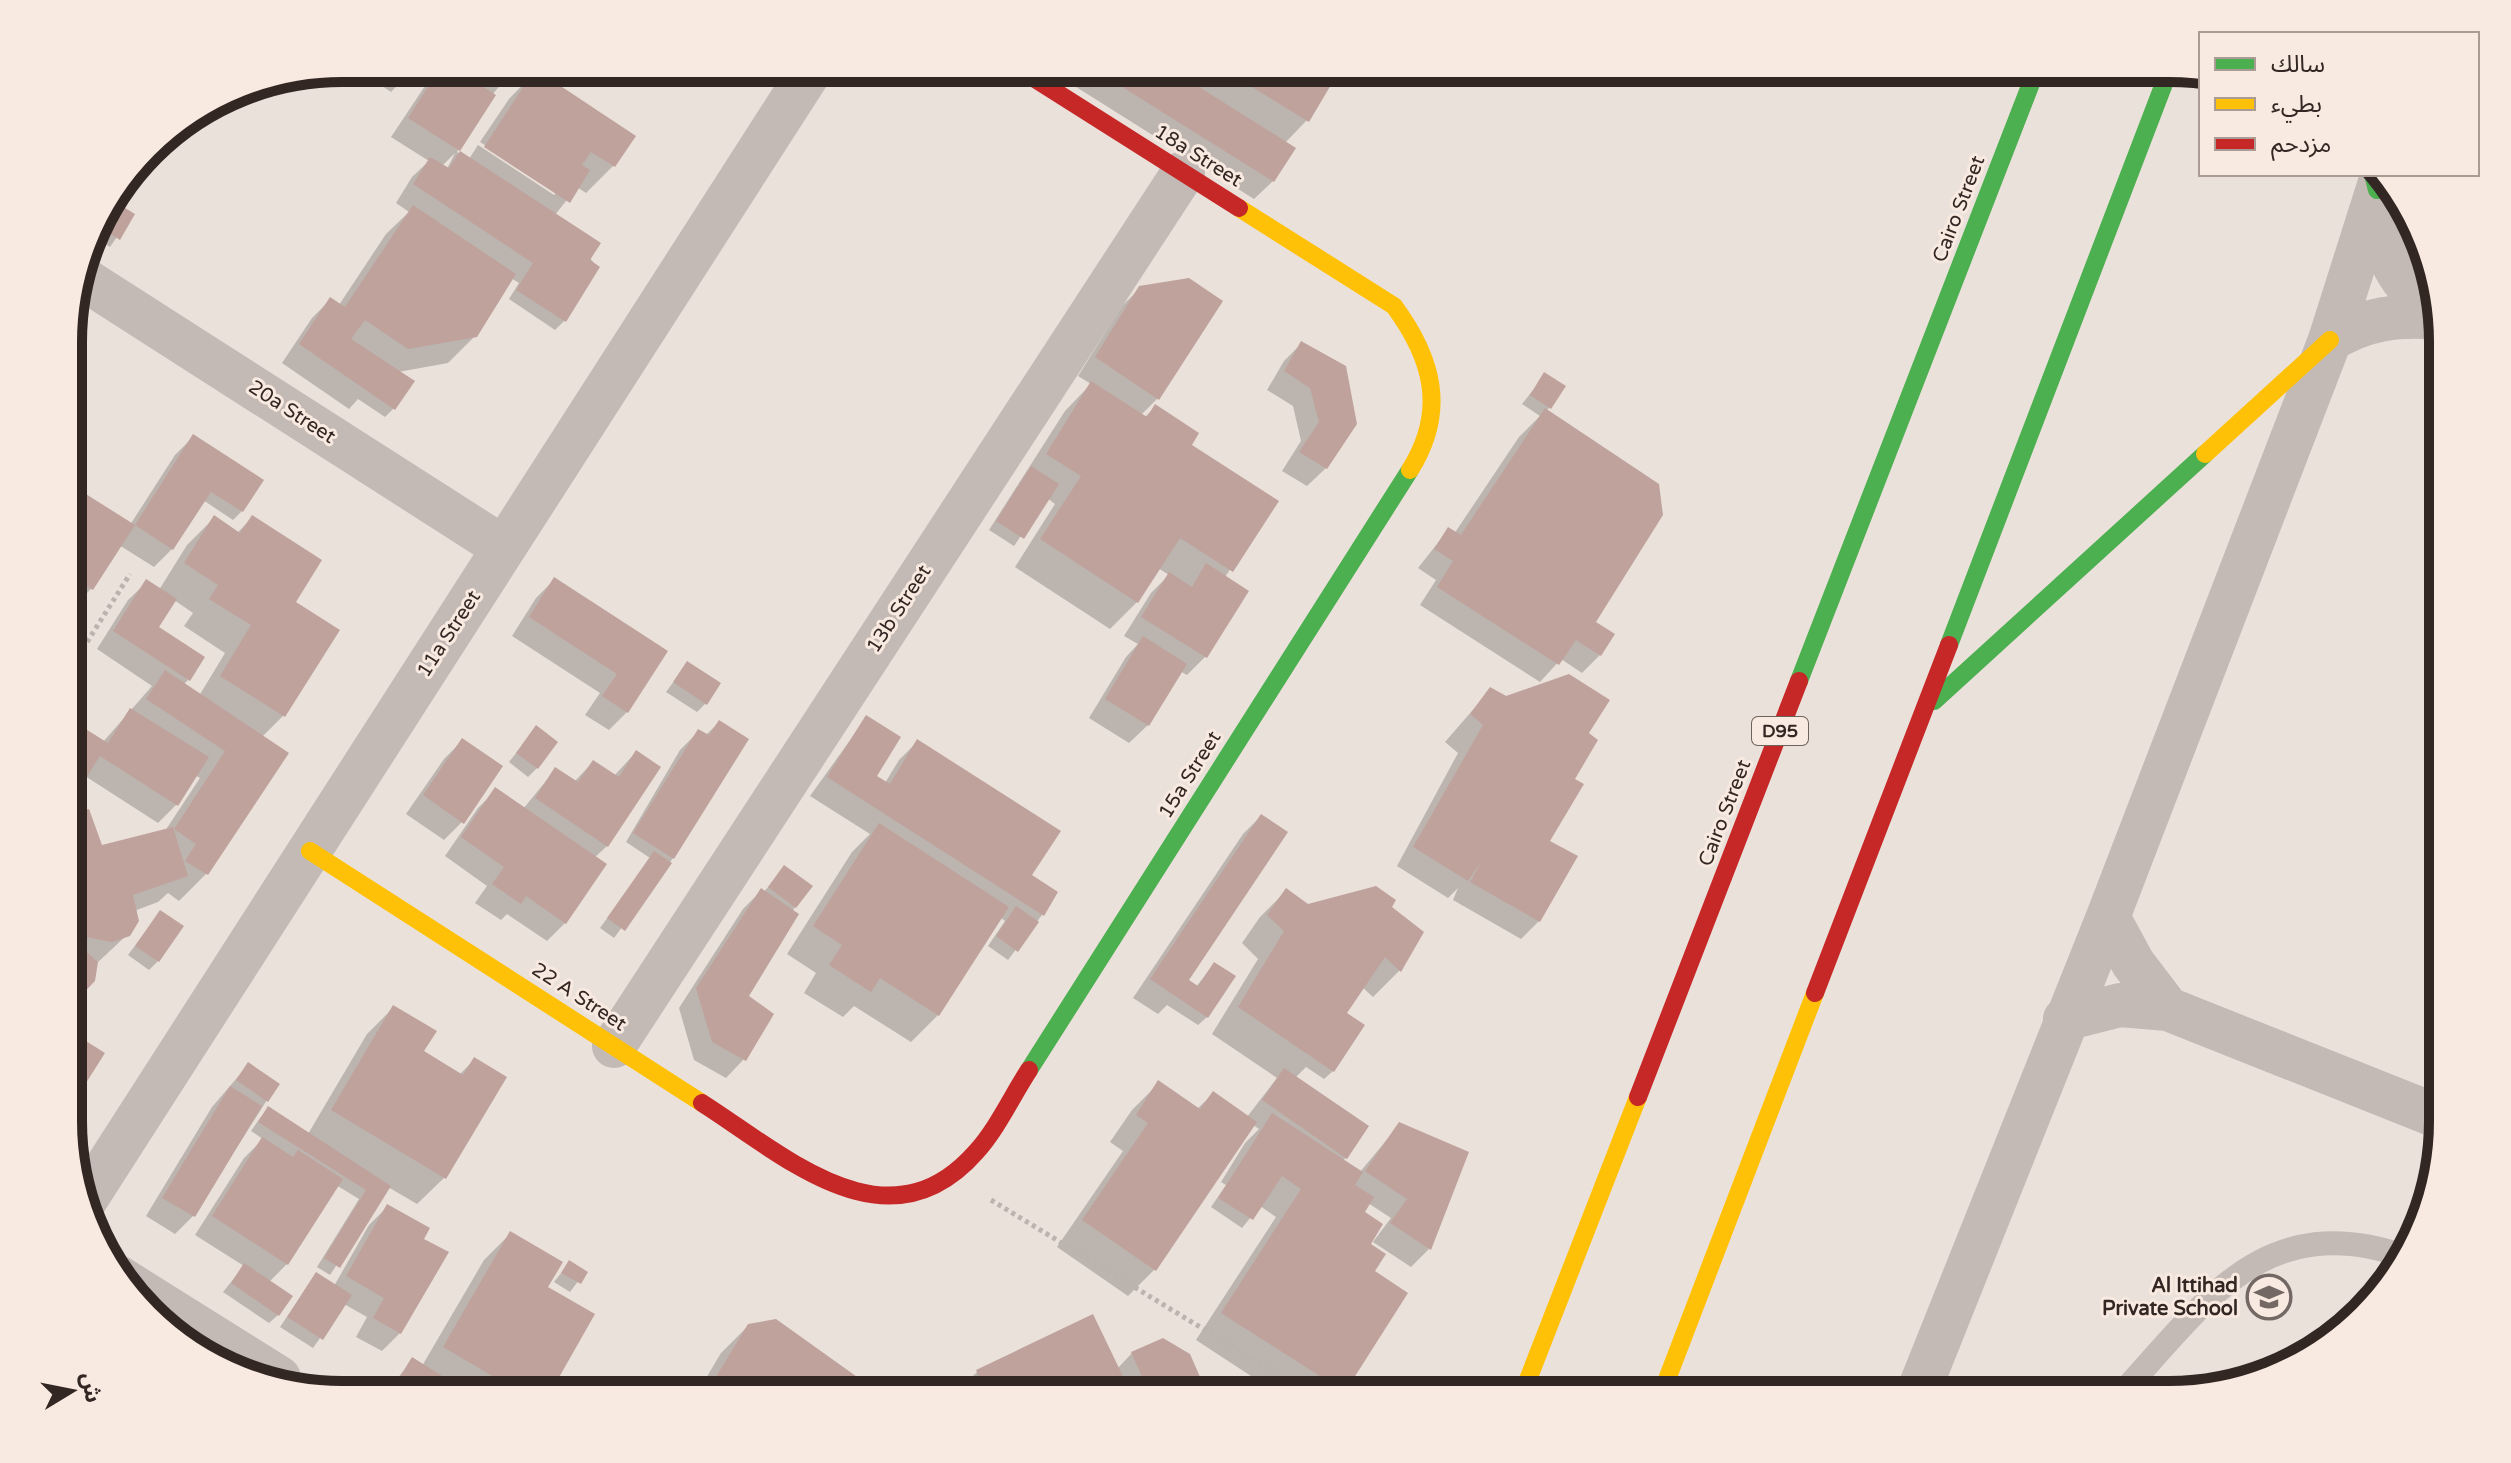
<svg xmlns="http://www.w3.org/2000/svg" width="2511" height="1463" font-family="'Varela Round','Noto Sans Arabic',sans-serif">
<rect width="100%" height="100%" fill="#ebe1db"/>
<path fill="#0003" fill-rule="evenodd" d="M343 68 337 74 331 70 342 68Z
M355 68H414L391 92Z
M437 68H515L492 95 457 152 469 159 478 145 554 195 557 192 480 142 509 99 531 76 520 68H568L553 83 633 136 613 166 586 193 577 187 555 215 598 268 564 321 555 330 509 299 519 283 511 278 475 336 448 363 398 372 394 408 385 417 358 399 349 409 282 363 312 318 330 300 339 305 386 234 409 212 396 203 412 177 429 161 391 137ZM455 153 447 169 442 166Z
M1084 68H1339L1307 120 1285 143 1273 181 1254 199 1073 85Z
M111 202 132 215 110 247 92 236 96 220Z
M1140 288 1157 399 1141 415 1144 418 1155 407 1189 445 1276 502 1225 577 1247 591 1205 657 1187 675 1180 671 1148 725 1129 743 1089 718 1126 657 1138 644 1124 636 1151 593 1169 575 1158 568 1137 602 1110 629 1015 567 1055 504 1047 498 1014 546 989 530 1065 411 1091 384 1078 376 1122 306Z
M1302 343 1345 368 1326 468 1307 486 1282 471 1301 441 1293 406 1267 390 1284 361Z
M1545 375 1549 408 1546 411 1600 655 1582 673 1561 659 1540 682 1420 605 1436 580 1418 568 1448 530 1454 534 1519 437 1540 416 1522 404Z
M194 436 261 480 242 511 233 520 203 500 172 549 154 567 119 545 91 589 73 607 70 605V487L130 525 175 455Z
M214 518 237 533 252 518 293 602 337 631 283 716 262 737 206 874 179 901 168 893 158 902 134 911 128 934 96 964 70 1005V815L101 847 165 831 200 778 195 775 176 805 158 823 85 776 70 800V748L75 739 84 731 103 742 152 686 97 649 128 600 147 582 159 590 187 545ZM174 600 193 613 184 626 225 653 199 696 183 685 188 680 156 627Z
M554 580 665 652 627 712 609 730 585 715 600 693 512 636 536 598Z
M687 664 706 703 697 712 666 692Z
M1491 689 1586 733 1548 842 1539 921 1521 939 1453 900 1458 888 1448 898 1397 866 1458 753 1445 742Z
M866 718 874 776 885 783 899 760 917 742 1030 876 1042 915 1008 960 988 946 1005 921 1000 917 938 1015 911 1042 854 1006 843 1017 804 993 816 973 787 954 852 852 870 834 810 796Z
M719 722 673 858 614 938 600 928 650 858 626 842 680 750 699 731 706 735Z
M536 728 537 768 528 777 509 762Z
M462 741V822L444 840 406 814 444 759Z
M636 752 607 846 594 858 565 923 547 941 507 914 501 920 475 903 487 886 445 856 478 808 496 790 523 809 555 770 574 782 593 762 614 776Z
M1261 816 1186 980 1196 987 1214 964 1207 1017 1198 1025 1167 1005 1158 1014 1133 998 1243 834Z
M784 868 795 907 746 997 744 1059 726 1078 694 1060 679 1008 743 909 761 891 763 893Z
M1286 891 1307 906 1389 907 1422 932 1399 971 1373 997 1362 987 1345 1013 1333 1071 1324 1079 1306 1067 1295 1078 1346 1158 1342 1161 1360 1172 1399 1125 1429 1249 1411 1267 1373 1242 1391 1218 1368 1203 1362 1212 1372 1271 1406 1294 1339 1395H1280L1196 1340 1276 1217 1260 1206 1242 1228 1211 1207 1226 1185 1221 1182 1245 1143 1259 1129 1253 1125 1155 1269 1128 1296 1057 1247 1123 1151 1110 1142 1132 1110 1159 1083 1197 1109 1213 1094 1247 1117 1277 1078 1212 1034 1258 959 1242 943 1260 917Z
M160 912 158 961 149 970 128 955Z
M394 1007 421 1052 459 1075 474 1060 444 1178 417 1204 388 1187 330 1275 317 1267 359 1199 336 1185 287 1264 269 1282 278 1315 269 1323 223 1292 244 1266 195 1235 244 1158 263 1139 251 1131 260 1118 268 1109 308 1134 367 1034Z
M248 1065 267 1100 193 1216 175 1234 146 1216 212 1107Z
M387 1207 422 1239 400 1333 382 1351 356 1337 367 1317 344 1304 313 1348 280 1327 316 1274 334 1286 369 1225Z
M511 1233 546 1288V1395H383L413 1360 422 1366 484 1260Z
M570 1262 585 1272 570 1292 554 1282Z
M749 1325 847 1395H696L721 1353Z
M1132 1353 1205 1395H954L977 1372 1117 1369Z"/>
<path fill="#bfa29c" d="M440 68H476L470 78 496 95 460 151 601 243 590 260 600 267 566 322 516 290 533 263 413 184 430 157 449 168 460 151 408 118Z
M1092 68H1169L1296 148 1274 182Z
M1221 68H1341L1309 122Z
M535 69 636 136 615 167 591 152 582 165 590 170 570 203 484 147Z
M112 200 135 214 120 240 95 224Z
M413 205 516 274 477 337 408 349 365 320 351 339 415 381 395 410 299 344 330 297 345 307Z
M1189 278 1223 301 1159 400 1095 357 1139 286Z
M1301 341 1346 366 1357 424 1327 469 1299 452 1319 422 1310 388 1284 371Z
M1544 372 1566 386 1551 409 1530 395Z
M1091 381 1147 417 1155 404 1199 433 1192 445 1279 501 1233 572 1180 538 1138 603 1040 539 1081 476 1046 454Z
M1545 408 1659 484 1663 515 1596 622 1615 634 1601 656 1576 640 1559 665 1437 587 1453 561 1434 549 1448 527 1461 535Z
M193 434 264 480 243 512 211 492 173 550 135 525Z
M1031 466 1059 484 1024 539 996 521Z
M70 484 135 525 93 590 70 576V568L82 549 70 541Z
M214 515 240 533 252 515 322 560 296 602 340 630 285 717 220 676 251 625 209 599 218 585 184 563Z
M1206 563 1249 591 1207 658 1141 617 1169 572 1192 587Z
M554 577 668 651 628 713 602 696 617 674 529 617Z
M146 579 177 599 159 627 205 657 190 681 113 631Z
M1143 636 1187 664 1149 726 1105 699Z
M687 661 721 683 707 705 673 682Z
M165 670 289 753 208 875 185 861 196 844 174 829 225 751 146 699Z
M1569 674 1610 700 1589 733 1598 740 1575 779 1584 784 1550 841 1578 856 1540 922 1470 882 1482 860 1468 881 1413 847 1483 725 1470 714 1490 687 1506 696Z
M130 708 209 757 178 806 100 756 70 803V751L84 728 108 743Z
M866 715 901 737 877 776 890 784 917 739 1061 831 1032 875 1058 892 1044 916 827 777Z
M719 720 749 739 674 859 633 833 698 729 709 735Z
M536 725 558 742 538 769 516 753Z
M462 738 503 766 464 824 423 795Z
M636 750 661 767 608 847 535 798 555 767 578 782 593 760 619 777Z
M495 787 607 864 566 924 526 896 521 904 492 884 504 867 461 837Z
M89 809 102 845 173 827 188 876 133 895 139 921 130 936 112 942 70 934V813Z
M1261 814 1288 832 1189 980 1198 986 1214 962 1236 976 1208 1018 1150 979Z
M879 823 1009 907 939 1016 880 978 871 992 829 965 842 945 813 926Z
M654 851 672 863 625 931 607 918Z
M784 865 813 886 796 908 768 887Z
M1376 886 1396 900 1392 907 1424 932 1401 972 1385 957 1347 1013 1365 1025 1334 1072 1238 1007 1284 931 1267 915 1286 888 1308 904Z
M761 888 799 914 749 996 774 1014 746 1061 712 1042 696 988Z
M1016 906 1039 922 1018 952 996 936Z
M160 910 184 926 159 962 135 946Z
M70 938 98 962 95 981 70 1007Z
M393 1005 437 1031 424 1051 463 1075 474 1057 507 1077 446 1179 331 1110Z
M70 1031 105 1053 79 1094 70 1089Z
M248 1062 280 1084 268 1102 236 1080Z
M1284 1068 1369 1126 1347 1159 1262 1100Z
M1158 1080 1200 1109 1213 1091 1257 1122 1156 1271 1082 1220 1148 1123 1136 1115Z
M230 1086 262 1106 195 1217 162 1198Z
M268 1106 391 1186 340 1268 324 1258 366 1190 258 1122Z
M1272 1113 1363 1172 1355 1185 1374 1197 1365 1212 1383 1224 1371 1244 1386 1254 1375 1271 1408 1293 1345 1392 1221 1313 1301 1189 1282 1176 1253 1220 1218 1198Z
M1399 1122 1469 1152 1431 1250 1390 1223 1407 1199 1365 1171Z
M262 1137 293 1157 298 1150 343 1179 288 1265 212 1216Z
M387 1204 430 1228 424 1239 449 1252 401 1334 373 1318 384 1298 346 1276Z
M510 1231 563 1262 548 1287 595 1314 549 1395H525L443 1347Z
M569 1260 588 1272 581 1284 561 1273Z
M244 1263 293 1296 279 1316 231 1283Z
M316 1272 352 1295 323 1340 287 1317Z
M1093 1314 1132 1395H988L976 1370Z
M776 1319 860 1379 849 1395H705L748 1324Z
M1163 1338 1190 1354 1208 1395H1150L1131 1352Z
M412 1357 472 1395H404L393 1388Z"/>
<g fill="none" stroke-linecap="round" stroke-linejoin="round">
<path stroke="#bcb2ae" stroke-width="5" stroke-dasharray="4 4" stroke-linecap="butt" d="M70 669 130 574
M991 1200 1312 1395"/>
<path stroke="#c3b9b5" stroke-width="24" d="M2121 1394C2206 1302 2264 1207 2407 1257"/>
<path stroke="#c3b9b5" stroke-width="44" d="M2378 201C2385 259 2395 280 2440 317
M79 276 504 548
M2330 340C2366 318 2398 314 2441 318
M2108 917 2133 963 2168 1009
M2065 1019 2120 1005 2168 1009 2442 1118
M614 1046 1183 173
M86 1199 812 68
M118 1277 279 1378
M1917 1395 2108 917 2330 340 2382 176"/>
<path stroke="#4caf50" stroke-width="18" d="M2373 174 2377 190
M1949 645 2170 68
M1799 681 2037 68
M1934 701 2205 454
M1029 1070 1410 470"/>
<path stroke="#ffc107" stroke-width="18" d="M1239 208 1394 306C1433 359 1447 411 1410 470
M2205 454 2330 340
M310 851 702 1103
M1522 1395 1638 1097
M1661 1395 1815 993"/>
<path stroke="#c62828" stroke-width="18" d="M1018 68 1239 208
M1815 993 1949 645
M1638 1097 1799 681
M702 1103C785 1156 888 1252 976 1152 997 1129 1012 1096 1029 1070"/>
</g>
<defs>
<g id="school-ring" transform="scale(2.3)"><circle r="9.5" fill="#f9eae1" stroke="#736864" stroke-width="1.5"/><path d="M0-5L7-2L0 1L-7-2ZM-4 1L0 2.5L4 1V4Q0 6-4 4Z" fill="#736864"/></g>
</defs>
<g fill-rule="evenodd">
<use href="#school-ring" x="2269" y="1297"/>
</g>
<g text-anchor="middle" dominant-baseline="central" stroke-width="6" stroke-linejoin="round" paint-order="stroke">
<rect fill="#f9eae1" stroke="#6e625d" stroke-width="2" x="1752" y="717" width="56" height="28" rx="6"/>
<g font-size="18" font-weight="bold" fill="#332724">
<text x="1780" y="731">D95</text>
</g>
<g font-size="20" fill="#332724" stroke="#f9eae1">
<text transform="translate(1198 156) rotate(32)">18a Street</text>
<text transform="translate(1959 209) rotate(-69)">Cairo Street</text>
<text transform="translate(292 412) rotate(33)">20a Street</text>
<text transform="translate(899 609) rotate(-57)">13b Street</text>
<text transform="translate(449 634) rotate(-57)">11a Street</text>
<text transform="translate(1190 775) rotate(-58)">15a Street</text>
<text transform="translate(1725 813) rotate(-69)">Cairo Street</text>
<text transform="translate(579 997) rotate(33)">22 A Street</text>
</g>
<g font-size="20" font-weight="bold" fill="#332724" stroke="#f9eae1" text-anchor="end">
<text x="2238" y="1286">Al Ittihad<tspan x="2238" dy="23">Private School</tspan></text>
</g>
</g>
<path d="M0 0H2511V1463H0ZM342 82H2169A260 260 0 0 1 2429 342V1121A260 260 0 0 1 2169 1381H342A260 260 0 0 1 82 1121V342A260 260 0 0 1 342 82Z" fill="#f9eae1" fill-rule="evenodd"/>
<path fill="none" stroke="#332724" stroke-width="10" d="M342 82H2169A260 260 0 0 1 2429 342V1121A260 260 0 0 1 2169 1381H342A260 260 0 0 1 82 1121V342A260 260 0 0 1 342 82Z"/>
<rect x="2199" y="32" width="280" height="144" fill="#f9eae1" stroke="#aa9c95" stroke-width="2"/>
<rect x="2215" y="58" width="40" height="12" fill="#4caf50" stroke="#aa9c95" stroke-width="2"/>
<text x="2271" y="72" font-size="24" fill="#332724">سالك</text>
<rect x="2215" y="98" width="40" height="12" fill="#ffc107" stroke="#aa9c95" stroke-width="2"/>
<text x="2271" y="112" font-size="24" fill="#332724">بطيء</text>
<rect x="2215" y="138" width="40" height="12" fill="#c62828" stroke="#aa9c95" stroke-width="2"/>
<text x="2271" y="152" font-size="24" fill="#332724">مزدحم</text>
<g transform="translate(72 1391) rotate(80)" stroke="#f9eae1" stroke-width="6" paint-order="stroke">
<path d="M0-6L14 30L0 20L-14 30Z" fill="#332724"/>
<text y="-12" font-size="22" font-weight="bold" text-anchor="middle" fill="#332724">ش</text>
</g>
</svg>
